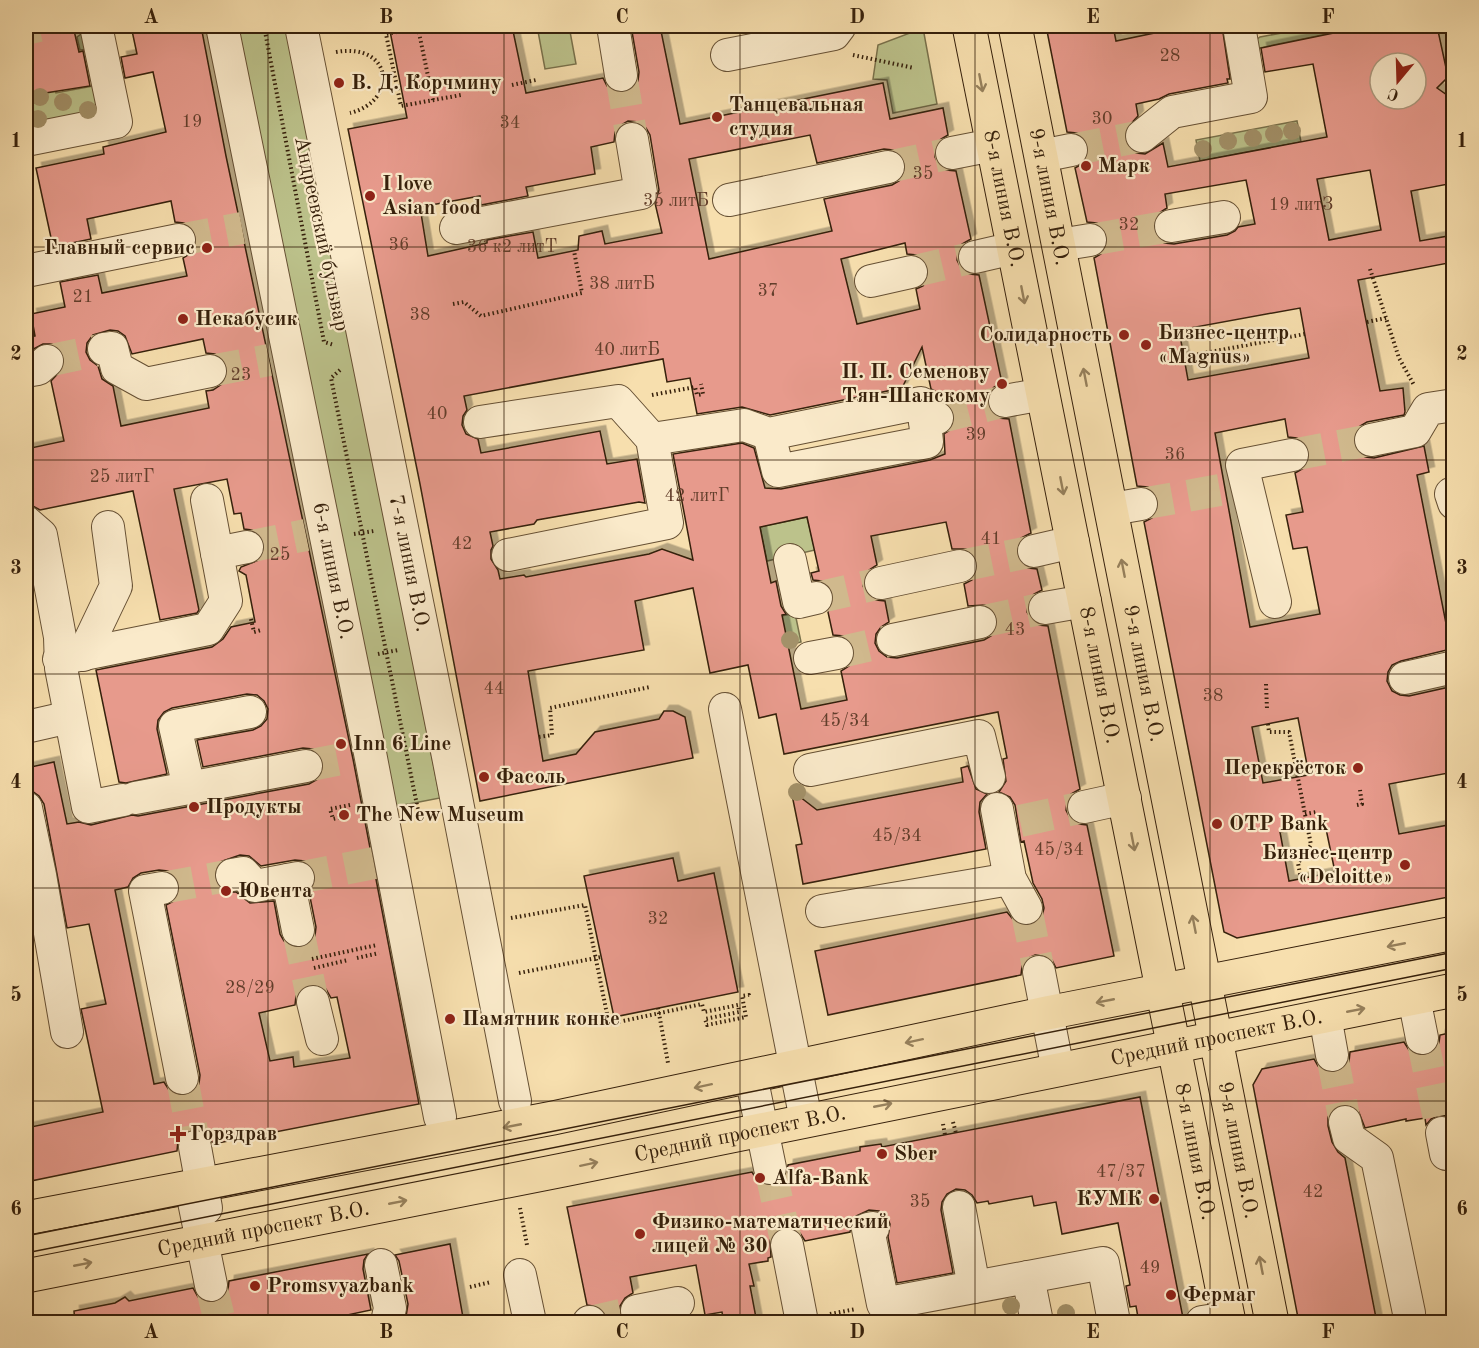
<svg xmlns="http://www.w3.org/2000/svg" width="1479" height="1348" font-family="'Old Standard TT',serif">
<defs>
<filter id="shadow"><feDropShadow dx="5.5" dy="-5.5" stdDeviation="0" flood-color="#0004"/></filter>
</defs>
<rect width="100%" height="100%" fill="#f7dfae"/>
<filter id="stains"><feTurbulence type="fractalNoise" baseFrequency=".00333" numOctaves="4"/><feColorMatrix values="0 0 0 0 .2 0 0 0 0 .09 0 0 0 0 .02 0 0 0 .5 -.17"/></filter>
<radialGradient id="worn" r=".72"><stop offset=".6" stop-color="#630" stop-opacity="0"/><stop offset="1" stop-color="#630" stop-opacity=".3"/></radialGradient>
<path fill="#bcc28b" stroke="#79714b" stroke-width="1.5" d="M238 26H288L440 798 393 807Z
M537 26H569L576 64 545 69Z
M1319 26H1336L1337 32 1255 49 1256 40 1260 37Z
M923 28 937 104 893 113 887 80 873 79 878 45Z
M84 32 89 34 93 39C97 58 110 96 97 112L26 126V98L36 95 33 80 52 77 56 93 99 85 91 49 80 50 77 37Z
M1297 121 1301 142 1200 161 1196 140Z
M807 517 815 550 767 561 760 527Z
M795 613 801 642 773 649 777 617Z"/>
<path fill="#e79a8c" stroke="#36200b" stroke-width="1.5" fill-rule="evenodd" filter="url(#shadow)" d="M26 26H73L79 52 83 51 90 86 26 96Z
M131 26H201L226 156 353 759 419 1104 213 1144 209 1136 202 1130 191 1129 184 1133 178 1140 177 1151 26 1182V1128L103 1112 81 1009 106 1004 89 924 67 928 44 804 39 796 32 791 26 790V768L54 762 67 824 79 822 91 825 132 815 138 816 309 784 318 779 323 771 324 763 320 755 313 749 303 748 203 767 197 740 253 730 261 726 267 719 268 709 264 701 257 695 247 694 172 708 164 712 158 720 157 729 167 774 126 783 119 782 96 670 212 647 223 639 231 627 255 622 246 575 239 571 241 567 259 560 264 552 265 544 260 535 252 530 244 529 241 513 234 514 227 479 174 489 199 610 197 613 160 620 133 491 40 510 29 504 26 487V449L64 441 51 381 64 367 65 358 60 349 52 344H43L26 353V338L35 336 31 314 65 307 60 282 98 275 102 293 187 276 183 258 191 253 196 245V236L192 228 184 223 175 222 171 201 87 219 91 239 53 247 36 168 104 154 103 147 166 132 153 72 125 78 121 57 137 54ZM110 330 118 331 125 336 132 354 203 339 206 353 215 354 223 359 228 368 227 377 222 384 213 390 206 391 209 408 121 426 113 386 102 379 98 366 90 360 86 352 87 343 93 335ZM240 855 249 856 261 866 295 860 305 861 312 867 316 874 315 883 309 892 316 927 315 936 309 944 302 947H293L284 941 280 934 274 901 250 903 236 892H227L218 886 214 878 215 868 220 862ZM159 870 168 871 175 876 180 885 179 895 174 901 166 905 200 1075 199 1084 194 1091 185 1096 176 1095 169 1090 164 1082 154 1084 115 890 128 887 133 878 141 873ZM309 984 317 985 326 989 331 998 337 997 350 1058 294 1067 293 1057 270 1061 259 1013 295 1005 296 996 300 989Z
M389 26H512L526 93 603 78 607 86 614 92 623 93 632 89 638 81 639 72 631 26H660L680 124 883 83 890 119 943 108 948 135 941 139 935 147V157L939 165 946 170 956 171 971 239 962 244 958 252 957 260 962 270 969 274 979 275 1002 383 994 387 988 394 987 405 991 412 998 418 1009 419 1031 533 1021 538 1017 546 1016 554 1021 564 1028 568 1037 569 1042 590 1034 594 1028 601 1027 612 1032 620 1038 625 1048 626 1080 789 1071 794 1067 802 1066 810 1071 820 1079 824 1087 825 1114 956 1056 968 1052 960 1045 955H1035L1028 958 1022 966 1021 975 828 1015 815 951 1007 912 1016 923 1025 926 1035 923 1042 917 1044 908 1042 899 1033 883 1024 841 1021 842 1015 805 1010 797 999 792 1006 781 1003 759 1007 758 998 712 784 754 776 714 759 718 748 665 710 673 693 588 635 601 644 650 528 671 543 761 576 754 595 732 659 719 664 711H673L685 717 693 758 480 801 420 484 348 129 407 118ZM628 121 639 122 646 128 650 135 659 190 655 203 662 233 605 244 602 231 579 236 578 250 538 258 533 232 487 240V243L428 256 420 207 480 196 481 205 528 196 526 187 595 174 591 147 614 142 615 132 621 125ZM810 135 817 163 884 149 893 150 902 156 906 164 905 173 899 181 892 185 824 199 832 231 709 259 689 159ZM905 243 907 254 917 255 925 260 928 267V278L923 286 916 289 920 309 857 324 841 259ZM922 347 931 389 935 391 939 401 950 406 955 414 954 423 950 430 944 434 945 454 930 460 781 489 765 488 754 448 742 443 673 454 693 560 662 549 649 554 526 577 524 575 500 579 498 570 491 559V550L493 546 490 532 534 524 537 520 639 502 645 503 637 459 607 464 600 431 481 453 478 439 466 434 462 425 463 416 467 410 464 396 663 359 667 382 690 378 697 414 742 407 770 415 902 388ZM807 517 819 571 811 573 813 580 822 581 829 586 834 594 833 603 828 612 833 635 844 636 851 642 855 650 854 658 849 666 841 671 847 700 801 709 782 615 786 614 781 606 776 581 771 583 760 527ZM946 522 952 549H966L974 554 977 562V572L972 580 964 584 968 606 985 605 993 610 997 618V628L991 636 984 640 897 658 887 657 879 651 875 643 876 634 881 627 889 622 885 601 876 600 868 595 863 586 864 578 869 570 877 565 871 536Z
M1046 26H1113L1116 41 1188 26H1222L1230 79H1227L1228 83 1169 94 1159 99 1136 104 1138 116 1125 130 1124 138 1128 147 1136 153 1145 154 1163 143 1168 167 1327 137 1313 64 1265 72 1261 48 1344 31 1343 26H1437L1448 77 1437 88 1454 100V183L1411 191 1420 241 1454 235V262L1358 280 1380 391 1403 388 1405 412 1404 415 1367 422 1360 426 1354 434 1353 443 1358 452 1365 457 1374 458 1424 446 1429 472 1417 475 1451 649 1401 661 1392 665 1388 672 1387 681 1392 691 1400 695 1409 696 1454 686V772L1389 784 1399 834 1454 824V896L1237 938 1224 932 1144 522 1152 518 1158 511 1159 500 1155 493 1148 487 1137 486 1094 258 1101 254 1107 247 1108 237 1104 228 1097 223 1087 222 1075 168 1082 164 1088 156V146L1085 139 1077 133 1067 132ZM1380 63H1416V99H1380ZM1370 170 1381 230 1329 240 1317 179ZM1246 180 1255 224 1238 227 1235 231 1227 235 1174 244 1164 243 1157 237 1153 230 1154 220 1159 213 1167 208 1165 194ZM1300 308 1309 358 1188 380 1179 330ZM1285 419 1288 437 1297 438 1305 443 1310 452 1309 461 1304 468 1295 473 1303 512 1286 515 1293 549 1307 547 1320 614 1250 627 1215 433ZM1298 718 1309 775 1263 783 1252 727ZM1325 824 1335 872 1289 881 1280 832Z
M968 766 976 789 987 794 980 802 979 812 986 849 803 884 796 845 802 844 791 790 817 810 963 782 961 768Z
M673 858 678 881 714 873 738 992 614 1017 584 876Z
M26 897 32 936 26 937Z
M1454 1032V1120L1447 1116 1439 1115 1431 1119 1426 1125 1425 1118 1406 1121V1119L1365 1128 1358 1110 1349 1105H1340L1332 1110 1328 1117V1126L1332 1142 1338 1152 1345 1158 1377 1323H1299L1253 1085 1262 1069 1314 1059 1318 1066 1325 1072 1336 1073 1344 1068 1349 1062 1350 1052 1404 1042 1409 1050 1416 1055 1425 1056 1434 1051 1439 1043 1440 1035Z
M1140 1097 1184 1323H1139L1136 1306 1130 1307 1126 1286 1130 1285 1118 1223 1062 1234 1056 1202 1034 1206 1032 1196 989 1204 988 1201 977 1203 972 1195 965 1190 956 1189 947 1194 942 1202 941 1210 953 1273 897 1283 888 1237 890 1224 887 1217 879 1211 869 1210 856 1216 851 1224 850 1232 805 1241 800 1233 792 1228H783L775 1232 770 1240 771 1257 768 1258V1261L749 1264 754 1286H750L757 1323H724L722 1312 705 1315 696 1265 630 1277 633 1293 625 1298 620 1306V1315L623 1323H608L606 1314 599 1307 587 1305 567 1207 752 1172 757 1180 764 1185 773 1186 782 1181 787 1173 788 1165 860 1151V1147L881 1144 882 1147Z
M450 1244 464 1323H405L408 1304 399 1261 395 1255Z
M368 1254 364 1260 363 1269 371 1310 347 1315 348 1323H75L74 1311 115 1303 125 1297 129 1301 193 1288 198 1297 205 1302 214 1303 223 1298 228 1290 229 1281Z"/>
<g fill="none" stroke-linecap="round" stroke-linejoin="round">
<path stroke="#d0b98d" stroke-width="32" stroke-dasharray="32 16" stroke-linecap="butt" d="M26 29 39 26
M621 75 632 139
M1071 150 1142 136
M888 167 952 153
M179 240 242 228
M1090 240 1171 226
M911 272 975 257
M47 361 104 349
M210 371 269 360
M937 418 1005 401
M1292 455 1371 440
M1141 504 1226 489
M247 547 306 535
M960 566 1034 551
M816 598 881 583
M980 622 1045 608
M837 653 893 640
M306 766 352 757
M1020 821 1084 807
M298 878 374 863
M162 888 232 875
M1026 908 1039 972
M298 930 313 1002
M1422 1038 1442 1133
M1332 1055 1345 1122
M182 1078 195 1147
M770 1168 787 1245
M211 1285 220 1322
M590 1322 637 1311"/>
<g stroke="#665034" stroke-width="34">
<g id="minor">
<path id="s1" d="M222 26 370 753 440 1117"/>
<path id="s2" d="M301 26 449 761 515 1101"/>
<path d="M613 26 621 75"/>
<path d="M727 55 834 34 840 26"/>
<path d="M1142 136 1172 112 1251 97 1239 26"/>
<path d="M26 140 116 122 96 26"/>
<path d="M952 153 993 145"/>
<path d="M1041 156 1071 150"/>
<path d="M729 200 888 167"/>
<path d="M1171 226 1224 217"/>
<path d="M456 228 641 193 632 139"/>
<path d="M1059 245 1090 240"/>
<path d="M975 257 1014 248"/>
<path d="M26 271 179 240"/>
<path d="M871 281 911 272"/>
<path d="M104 349 112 348 117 368 146 384 210 371"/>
<path d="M26 371 38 369 47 361"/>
<path d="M1005 401 1043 394"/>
<path d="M480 422 618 401 652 439 667 523 508 555"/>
<path d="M769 434 778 471 927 442 925 421"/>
<path d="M652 439 744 425 769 434 921 403 925 421 937 418"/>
<path d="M1371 440 1415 431 1428 409 1454 405"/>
<path d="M1451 494 1454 503"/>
<path d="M1112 509 1141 504"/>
<path d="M26 522 41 535 60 637 61 668 88 807 123 800"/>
<path d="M1034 551 1073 542"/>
<path d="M217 553 247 547"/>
<path d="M790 560 799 602 816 598"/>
<path d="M881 583 960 566"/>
<path d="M1275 602 1242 465 1292 455"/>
<path d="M1045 608 1085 601"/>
<path d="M893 640 980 622"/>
<path d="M83 655 116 586 108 527"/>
<path d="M810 658 837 653"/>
<path d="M59 659 208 629 226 601 207 500"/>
<path d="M1405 678 1454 667"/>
<path d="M725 709 806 1120"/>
<path d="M26 727 70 717"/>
<path d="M810 770 979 736 989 777"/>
<path d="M189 788 175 726 250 712"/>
<path d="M135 798 306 766"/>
<path d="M1084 807 1125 798"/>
<path d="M26 808 40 875 67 1032"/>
<path d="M997 809 1010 879 1026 908"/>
<path d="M232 875 243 873 255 886 298 878"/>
<path d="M288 880 298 930"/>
<path d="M162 888 145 891 182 1078"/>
<path d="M822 911 1010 879"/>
<path d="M1039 972 1058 1070"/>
<path d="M1414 998 1422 1038"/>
<path d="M313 1002 322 1039"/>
<path d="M1325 1016 1332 1055"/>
<path d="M751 1076 770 1168"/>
<path d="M1345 1122 1349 1138 1377 1158 1409 1313"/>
<path d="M1442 1133 1446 1154 1454 1152"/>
<path d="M195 1147 206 1208"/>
<path d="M191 1187 211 1285"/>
<path d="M959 1207 974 1287"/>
<path d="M873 1228 868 1229 883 1304 1103 1263 1114 1322"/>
<path d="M787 1245 802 1322"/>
<path d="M381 1265 390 1308 387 1322"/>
<path d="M520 1275 530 1322"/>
<path d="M1028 1277 1037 1322"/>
<path d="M637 1311 678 1303"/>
<path d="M589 1322H590"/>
<path d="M1202 1322 1228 1318"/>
</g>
</g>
<g stroke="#36200b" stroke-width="35">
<g id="major">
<path id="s3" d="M969 26 1229 1322"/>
<path id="s4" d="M1015 26 1272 1322"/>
<path d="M26 1218 553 1118 1047 1013 1454 933"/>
<path id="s5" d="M26 1276 563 1170 1454 990"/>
</g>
</g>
<path stroke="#36200b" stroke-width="4" stroke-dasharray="1.5 3" stroke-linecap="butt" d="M264 26 324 342 334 345
M428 26 386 34 401 106 461 95
M418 28 433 100
M336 52C393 42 399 101 350 113
M853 55 914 68
M512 85 536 80
M1370 269 1399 358 1414 385
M453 304 464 302 481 316 582 293 574 251
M1367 322 1386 318
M1184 357 1305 334
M340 370 331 378 421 825
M652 395 695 387 697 395 703 394 701 384
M354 534 374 531
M251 619 254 632 261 630
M378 654 398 650
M1266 684 1267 709
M1268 724 1269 732H1289L1311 845 1298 863 1301 879
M539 737 552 735 550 708 650 687
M350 805 330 809 333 819 351 815
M1357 805 1362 804 1360 790
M1305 814 1316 812
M511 918 585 905 609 1024 702 1004 704 1012 738 1005 739 1012 705 1019 707 1025 746 1017 742 996 749 995 750 998
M357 958 379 953
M312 959 377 945
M314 968 348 960
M519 973 601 957
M658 1008 668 1063
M953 1122 956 1133
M943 1124 945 1135
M520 1208 527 1245
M470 1287 491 1282
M830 1314 856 1309"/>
<use href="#minor" stroke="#faeaca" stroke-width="32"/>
<use href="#major" stroke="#f7dfae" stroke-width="33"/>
<path stroke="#36200b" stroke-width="1.5" d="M26 1236 1454 952
M26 1253 1454 968"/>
</g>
<g fill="#a39169">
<circle cx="40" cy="97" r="9"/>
<circle cx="63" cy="102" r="9"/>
<circle cx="88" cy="110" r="9"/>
<circle cx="38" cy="119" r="9"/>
<circle cx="1292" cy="131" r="9"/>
<circle cx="1274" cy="134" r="9"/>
<circle cx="1253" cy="138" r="9"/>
<circle cx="1228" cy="141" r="9"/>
<circle cx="1203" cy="149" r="9"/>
<circle cx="790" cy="640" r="9"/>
<circle cx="797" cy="792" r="9"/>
<circle cx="1011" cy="1306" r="9"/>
<circle cx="1066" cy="1313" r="9"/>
</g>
<defs><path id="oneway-shaft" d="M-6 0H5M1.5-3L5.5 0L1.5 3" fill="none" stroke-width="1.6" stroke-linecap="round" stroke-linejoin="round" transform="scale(1.5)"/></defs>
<g stroke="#96805c">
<use href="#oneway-shaft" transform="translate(981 83) rotate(79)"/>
<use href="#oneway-shaft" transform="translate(1023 295) rotate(79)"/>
<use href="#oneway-shaft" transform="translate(1085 377) rotate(-101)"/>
<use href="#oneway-shaft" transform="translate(1062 486) rotate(79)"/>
<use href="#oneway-shaft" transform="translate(1123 568) rotate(-101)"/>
<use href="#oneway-shaft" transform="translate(1133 842) rotate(79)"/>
<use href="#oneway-shaft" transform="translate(1194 924) rotate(-101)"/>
<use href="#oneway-shaft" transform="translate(1396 945) rotate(169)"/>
<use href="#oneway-shaft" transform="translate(1105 1001) rotate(169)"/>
<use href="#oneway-shaft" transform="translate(1356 1010) rotate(-11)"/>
<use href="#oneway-shaft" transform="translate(914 1041) rotate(168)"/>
<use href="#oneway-shaft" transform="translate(703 1086) rotate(168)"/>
<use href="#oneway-shaft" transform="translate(883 1105) rotate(-11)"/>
<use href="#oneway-shaft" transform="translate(512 1126) rotate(169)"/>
<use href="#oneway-shaft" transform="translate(589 1164) rotate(-12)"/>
<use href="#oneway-shaft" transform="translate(398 1202) rotate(-11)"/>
<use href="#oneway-shaft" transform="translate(83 1264) rotate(-11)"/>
<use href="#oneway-shaft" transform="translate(1261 1265) rotate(-101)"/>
</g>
<path fill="none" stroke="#36200b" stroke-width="1.5" stroke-opacity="0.55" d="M268 26V1322M504 26V1322M740 26V1322M975 26V1322M1210 26V1322M26 247H1454M26 460H1454M26 674H1454M26 888H1454M26 1101H1454"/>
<g fill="#8f2418" stroke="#faeaca" stroke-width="2">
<circle cx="339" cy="83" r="6"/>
<circle cx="717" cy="117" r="6"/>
<circle cx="1086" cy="166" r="6"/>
<circle cx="370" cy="196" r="6"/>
<circle cx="207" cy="248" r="6"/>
<circle cx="183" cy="319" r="6"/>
<circle cx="1124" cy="335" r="6"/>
<circle cx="1146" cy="345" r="6"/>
<circle cx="1002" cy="384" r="6"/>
<circle cx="341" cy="744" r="6"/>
<circle cx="1358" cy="768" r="6"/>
<circle cx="484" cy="777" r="6"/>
<circle cx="194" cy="807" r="6"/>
<circle cx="344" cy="815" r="6"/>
<circle cx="1217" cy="824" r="6"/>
<circle cx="1405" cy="865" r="6"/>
<circle cx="226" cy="891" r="6"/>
<circle cx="450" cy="1019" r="6"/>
<path d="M175 1125h6v6h6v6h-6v6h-6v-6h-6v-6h6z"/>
<circle cx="882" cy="1154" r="6"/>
<circle cx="760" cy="1178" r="6"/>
<circle cx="1154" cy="1199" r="6"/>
<circle cx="640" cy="1234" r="6"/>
<circle cx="255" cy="1286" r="6"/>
<circle cx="1171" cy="1295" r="6"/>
</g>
<g text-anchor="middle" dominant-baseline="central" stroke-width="4.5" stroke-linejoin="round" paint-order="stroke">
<g font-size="18" fill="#623e2b">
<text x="1170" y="56">28</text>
<text x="1102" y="119">30</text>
<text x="192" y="122">19</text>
<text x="510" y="123">34</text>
<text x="923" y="174">35</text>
<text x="676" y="201">35 литБ</text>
<text x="1301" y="205">19 литЗ</text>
<text x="1129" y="225">32</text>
<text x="399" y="245">36</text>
<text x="512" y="247">36 к2 литТ</text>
<text x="622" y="284">38 литБ</text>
<text x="768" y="291">37</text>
<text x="83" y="297">21</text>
<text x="420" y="315">38</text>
<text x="627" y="350">40 литБ</text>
<text x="241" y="375">23</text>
<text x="437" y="414">40</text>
<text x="976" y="435">39</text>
<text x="1175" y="455">36</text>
<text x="122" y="477">25 литГ</text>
<text x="697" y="496">42 литГ</text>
<text x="991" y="539">41</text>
<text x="462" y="544">42</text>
<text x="280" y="555">25</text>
<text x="1015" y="630">43</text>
<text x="494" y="689">44</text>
<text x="1213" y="696">38</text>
<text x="845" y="721">45/34</text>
<text x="897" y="836">45/34</text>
<text x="1059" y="850">45/34</text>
<text x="658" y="919">32</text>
<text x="250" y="988">28/29</text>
<text x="1121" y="1172">47/37</text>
<text x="1313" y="1192">42</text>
<text x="920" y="1202">35</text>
<text x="1150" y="1268">49</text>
</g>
<g font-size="21" font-weight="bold" fill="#36200b" stroke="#faeaca" text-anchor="start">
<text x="351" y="83">В. Д. Корчмину</text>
<text x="729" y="105">Танцевальная<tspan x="729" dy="24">студия</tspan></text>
<text x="1098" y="166">Марк</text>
<text x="382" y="184">I love<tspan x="382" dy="24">Asian food</tspan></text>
<text x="195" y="248" text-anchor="end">Главный сервис</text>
<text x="195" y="319">Некабусик</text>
<text x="1158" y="333">Бизнес-центр<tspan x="1158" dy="24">«Magnus»</tspan></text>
<text x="1112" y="335" text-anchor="end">Солидарность</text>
<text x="990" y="372" text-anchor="end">П. П. Семенову<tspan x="990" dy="24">Тян-Шанскому</tspan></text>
<text x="353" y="744">Inn 6 Line</text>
<text x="1346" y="768" text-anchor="end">Перекрёсток</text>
<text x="496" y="777">Фасоль</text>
<text x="206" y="807">Продукты</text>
<text x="356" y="815">The New Museum</text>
<text x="1229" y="824">OTP Bank</text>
<text x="1393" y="853" text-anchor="end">Бизнес-центр<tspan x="1393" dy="24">«Deloitte»</tspan></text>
<text x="238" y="891">Ювента</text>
<text x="462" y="1019">Памятник конке</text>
<text x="190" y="1134">Горздрав</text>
<text x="894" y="1154">Sber</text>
<text x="772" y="1178">Alfa-Bank</text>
<text x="1142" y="1199" text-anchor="end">КУМК</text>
<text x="652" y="1222">Физико-математический<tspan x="652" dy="24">лицей № 30</tspan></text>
<text x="267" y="1286">Promsvyazbank</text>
<text x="1183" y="1295">Фермаг</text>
</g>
<g font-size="21" fill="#36200b" stroke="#faeaca">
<text stroke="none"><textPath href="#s3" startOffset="176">8-я линия В.О.</textPath></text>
<text stroke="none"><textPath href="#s4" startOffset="174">9-я линия В.О.</textPath></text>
<text transform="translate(321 234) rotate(78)">Андреевский бульвар</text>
<text stroke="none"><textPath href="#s2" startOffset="548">7-я линия В.О.</textPath></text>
<text stroke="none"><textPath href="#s1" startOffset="556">6-я линия В.О.</textPath></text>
<text stroke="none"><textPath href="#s3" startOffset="662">8-я линия В.О.</textPath></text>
<text stroke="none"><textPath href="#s4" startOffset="660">9-я линия В.О.</textPath></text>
<text stroke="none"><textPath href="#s5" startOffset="1214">Средний проспект В.О.</textPath></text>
<text stroke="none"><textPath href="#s5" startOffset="728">Средний проспект В.О.</textPath></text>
<text stroke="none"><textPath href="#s3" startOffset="1148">8-я линия В.О.</textPath></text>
<text stroke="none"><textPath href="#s4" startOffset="1146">9-я линия В.О.</textPath></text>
<text stroke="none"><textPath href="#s5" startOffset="242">Средний проспект В.О.</textPath></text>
</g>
</g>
<rect width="1479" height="1348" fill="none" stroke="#f7dfae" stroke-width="66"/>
<g transform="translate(1398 81) rotate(199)"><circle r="28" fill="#faeaca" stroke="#ac997e" stroke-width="1.5"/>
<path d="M0-4.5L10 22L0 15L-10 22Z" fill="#8f2418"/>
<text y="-9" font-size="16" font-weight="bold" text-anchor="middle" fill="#36200b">С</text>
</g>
<rect x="33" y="33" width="1413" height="1282" fill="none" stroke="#36200b" stroke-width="2"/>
<g font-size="20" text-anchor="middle" font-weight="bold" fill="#36200b">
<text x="151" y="23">A</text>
<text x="386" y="23">B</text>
<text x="622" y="23">C</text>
<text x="857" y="23">D</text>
<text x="1093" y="23">E</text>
<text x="1328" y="23">F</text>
<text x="16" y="147">1</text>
<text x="1462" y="147">1</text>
<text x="16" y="360">2</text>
<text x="1462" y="360">2</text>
<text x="16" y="574">3</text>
<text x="1462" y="574">3</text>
<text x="16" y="788">4</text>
<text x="1462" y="788">4</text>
<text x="16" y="1001">5</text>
<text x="1462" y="1001">5</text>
<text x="16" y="1215">6</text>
<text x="1462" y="1215">6</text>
<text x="151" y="1338">A</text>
<text x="386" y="1338">B</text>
<text x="622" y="1338">C</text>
<text x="857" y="1338">D</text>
<text x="1093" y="1338">E</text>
<text x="1328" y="1338">F</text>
</g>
<rect width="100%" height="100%" filter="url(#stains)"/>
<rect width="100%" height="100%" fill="url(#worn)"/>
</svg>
